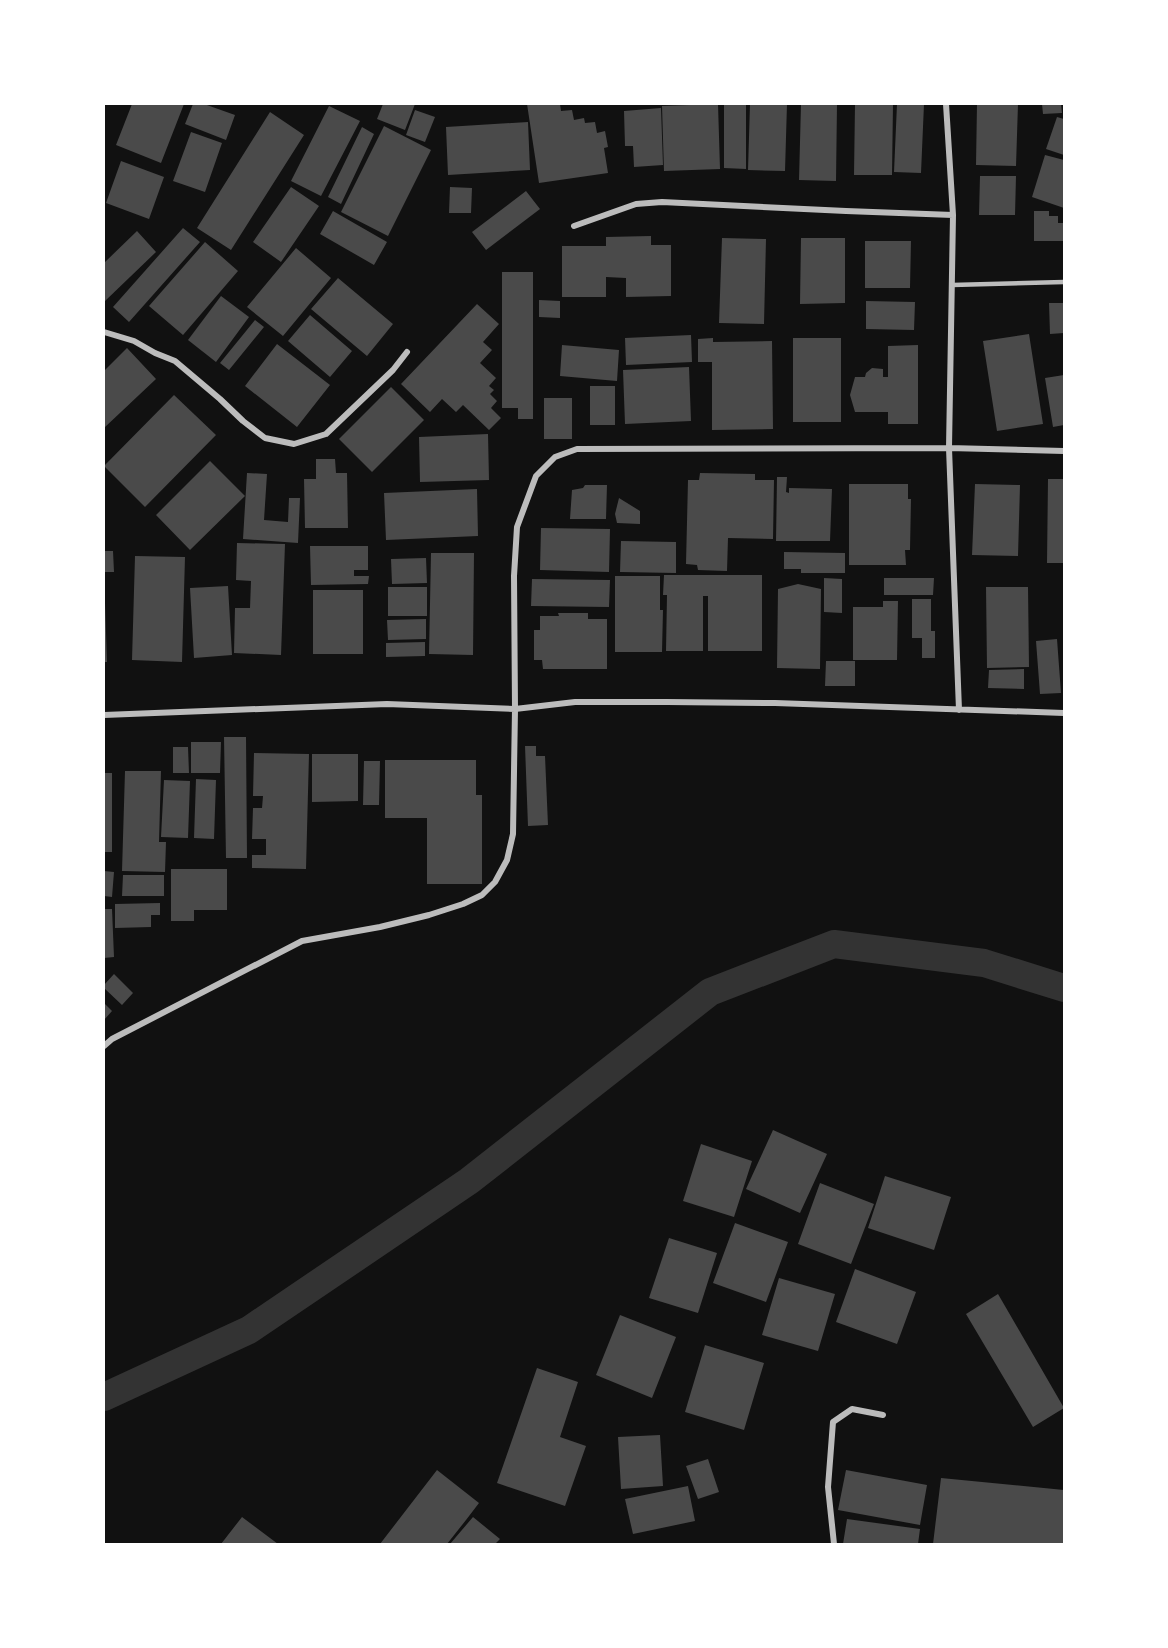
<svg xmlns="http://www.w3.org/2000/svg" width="1168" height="1648" font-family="'IBM Plex Sans',sans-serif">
<rect width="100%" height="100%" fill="#111"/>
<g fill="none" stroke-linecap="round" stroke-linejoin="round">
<path stroke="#333" stroke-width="28" d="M104 1397 249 1330 469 1181 710 992 834 944 984 963 1064 988"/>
</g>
<path fill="#4a4a4a" d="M132 104H184L161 163 116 145Z
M193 104H204L235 115 226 140 185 124Z
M383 104H415L405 130 377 119Z
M527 104H560L561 111 572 110 574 120 584 118 585 123 595 122 597 133 605 131 608 147 604 148 608 173 539 183Z
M718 104 720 169 664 171 662 106Z
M750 104H787L785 171 748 170Z
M801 104H837L836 181 799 180Z
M855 104H893L892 175H854Z
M897 104H924L921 173 894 172Z
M977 104H1018L1016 166 976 165Z
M1042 104H1061L1062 113 1043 114Z
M724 105H746V169L724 168Z
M329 106 360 121 321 196 291 181Z
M661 108 663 165 634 167 633 146H625L624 111Z
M415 110 435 117 425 142 406 135Z
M270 112 304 135 231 250 197 228Z
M1057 117 1064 119V155L1046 149Z
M528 122 530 170 448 175 446 127Z
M384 126 431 150 388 236 341 212Z
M362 127 374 134 341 204 328 197Z
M191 132 222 143 205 192 173 181Z
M1045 155 1064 160V208L1032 197Z
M121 161 164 177 149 219 106 203Z
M980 176H1016L1015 215H979Z
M291 187 319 206 281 262 253 242Z
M450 187 472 188 471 213H449Z
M526 191 540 209 486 250 472 232Z
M333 211 387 242 374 265 320 234Z
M1034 211H1049V216H1058V223H1064V241H1034Z
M183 228 200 242 129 322 113 307Z
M137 231 156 252 104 302V263Z
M651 236V245H671V296L626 297V278L606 277V297H562V246H606V237Z
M722 238 766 239 764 324 719 323Z
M801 238H845V303L800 304Z
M865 241H911L910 288H865Z
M205 242 238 271 183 335 149 306Z
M296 248 331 278 283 336 247 307Z
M502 272H533V419H518V408H502Z
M338 278 393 324 367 356 311 309Z
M221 296 249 317 216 362 188 340Z
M539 300 560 301V318L539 317Z
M866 301 915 302 914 330 866 329Z
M1049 303H1064V333L1050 334Z
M477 304 499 324 483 342 492 350 480 363 496 378 489 386 494 390 490 394 497 401 491 408 501 418 489 430 463 405 456 412 442 399 430 412 401 384Z
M310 315 352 351 330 377 288 341Z
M255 320 264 327 229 370 220 363Z
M1029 334 1043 424 997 431 983 341Z
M691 335 692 362 626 365 625 338Z
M713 338V342L772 341 773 429 712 430V362H698V339Z
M793 338H841V422H793Z
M277 344 330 385 297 427 245 386Z
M562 345 619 350 617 381 560 376Z
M918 345V424H888V412H855L850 395 855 377H865L866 373 872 368 883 369V377H888V346Z
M127 348 156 379 104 428V371Z
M689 367 691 421 625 424 623 370Z
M1064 375V425L1053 427 1045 378Z
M590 386H615V425H590Z
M391 387 424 420 372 472 339 439Z
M174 395 216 435 145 507 104 466Z
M544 398H572V439H544Z
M488 434 489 480 420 482 419 437Z
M316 459H335L336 473H347L348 528H305L304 479H316Z
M210 461 245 496 190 550 156 515Z
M247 473 267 474 264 520 288 522 289 498H300L298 543 243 539Z
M700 473 755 474V480H774L773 539 728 538 727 571 698 570 697 565 686 564 688 480H699Z
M777 477H787L786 492 789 493V488L832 489 830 541H776Z
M1048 479H1064V563H1047Z
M849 484H908V499H911L910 550H905L906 565H849Z
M975 484 1020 485 1018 556 972 555Z
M585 485H607L606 519H570L572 490 583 488Z
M477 489 478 536 386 540 384 493Z
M619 498 640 511V524L617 523 615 514Z
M541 528 610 529 609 572 540 570Z
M621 541 676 542V573L620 572Z
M237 543 285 544 281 655 234 653 235 608H250L251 581 236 580Z
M310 546H368V570H354V576H369L368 584 311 585Z
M104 551H113L114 572H104Z
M784 552 845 553V573H801V569H784Z
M431 553H474L473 655 429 654Z
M135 556 185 557 182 662 132 660Z
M426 558 427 583 392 584 391 559Z
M664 575H762V651H708V596H703V651H666L667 595H663Z
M615 576H660V610H663L662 652H615Z
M824 578 842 579V613L824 612Z
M884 578H934L933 595H884Z
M532 579 610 580 609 607 531 606Z
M798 584 821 589 820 669 777 668 778 589Z
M228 586 232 655 194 658 190 588Z
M388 587H427V616H388Z
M986 587H1028L1029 667 987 668Z
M313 590H363V654H313Z
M912 599H931V631H935V658H922V638H912Z
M883 601H898L897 660H853V607H883Z
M104 603H105L107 662H104Z
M558 613H588V619H607V669H543L542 660H534V630H540V616H559Z
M426 619V639L388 640 387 620Z
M1057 639 1061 693 1040 694 1036 641Z
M425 642V656L386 657V643Z
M826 661H855V686H825Z
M1024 669V689L988 688 989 670Z
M224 737H246L247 858H226Z
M191 742H221L220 773H191Z
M525 746H536V756H545L548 825 528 826Z
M173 747H188L189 773H173Z
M254 753 309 754 306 869 252 868V855H266V839H252L253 808H262L263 796H253Z
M312 754H358V801L312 802Z
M385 760H476V795H482V884H427V818H385Z
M364 761H380L379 805H363Z
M125 771H161L159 842H166L165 872 122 871Z
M104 773H112V852H104Z
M196 779 216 780 214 839 194 838Z
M164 780 190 781 188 838 161 837Z
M171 869H227V910H194V921H171Z
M104 871 114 872 112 897 104 896Z
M123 875H164V896H122Z
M160 903V915H151V927L115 928V904Z
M104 909H112L114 957 104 958Z
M114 974 133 993 122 1005 104 988V985Z
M104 1003 112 1011 104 1020Z
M773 1130 827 1154 800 1213 746 1189Z
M701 1144 752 1161 734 1217 683 1201Z
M885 1176 951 1197 934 1250 868 1228Z
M820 1183 874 1204 851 1264 798 1244Z
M735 1223 788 1242 766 1302 713 1283Z
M669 1238 717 1253 698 1313 649 1298Z
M855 1269 916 1292 897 1344 836 1322Z
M779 1278 835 1294 818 1351 762 1335Z
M998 1294 1064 1408 1033 1427 966 1314Z
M620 1315 676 1337 652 1398 596 1375Z
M705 1345 764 1363 744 1430 685 1412Z
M537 1368 578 1382 560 1437 586 1446 565 1506 497 1483Z
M660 1435 663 1486 621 1489 618 1437Z
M708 1459 719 1492 698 1499 686 1466Z
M437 1470 479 1503 466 1520 447 1544H380Z
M846 1470 927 1485 920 1525 838 1510Z
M941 1478 1064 1490V1544H933Z
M688 1486 695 1521 633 1534 625 1499Z
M242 1517 278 1544H221Z
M473 1517 500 1539 495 1544H450Z
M847 1519 920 1529 918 1544H843Z"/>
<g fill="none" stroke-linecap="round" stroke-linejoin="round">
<path stroke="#bcbcbc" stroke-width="4.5" d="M952 285 1064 282"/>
<path stroke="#bcbcbc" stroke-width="6" d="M946 104 953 215 949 448 959 710
M574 226 636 204 662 202 846 211 953 215
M104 332 134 341 155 353 175 361 220 399 243 421 265 438 294 444 326 434 393 370 407 352
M104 715 387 704 515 709 575 702H667L775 703 1064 713
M104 1046 112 1039 302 941 380 927 429 915 463 904 482 895 495 882 507 860 513 834 515 709 514 576 517 527 536 476 555 457 577 449 949 448 1064 451
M834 1544 828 1487 833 1422 852 1409 883 1415"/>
</g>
<rect width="1168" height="1648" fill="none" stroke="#ffffff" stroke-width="210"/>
</svg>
